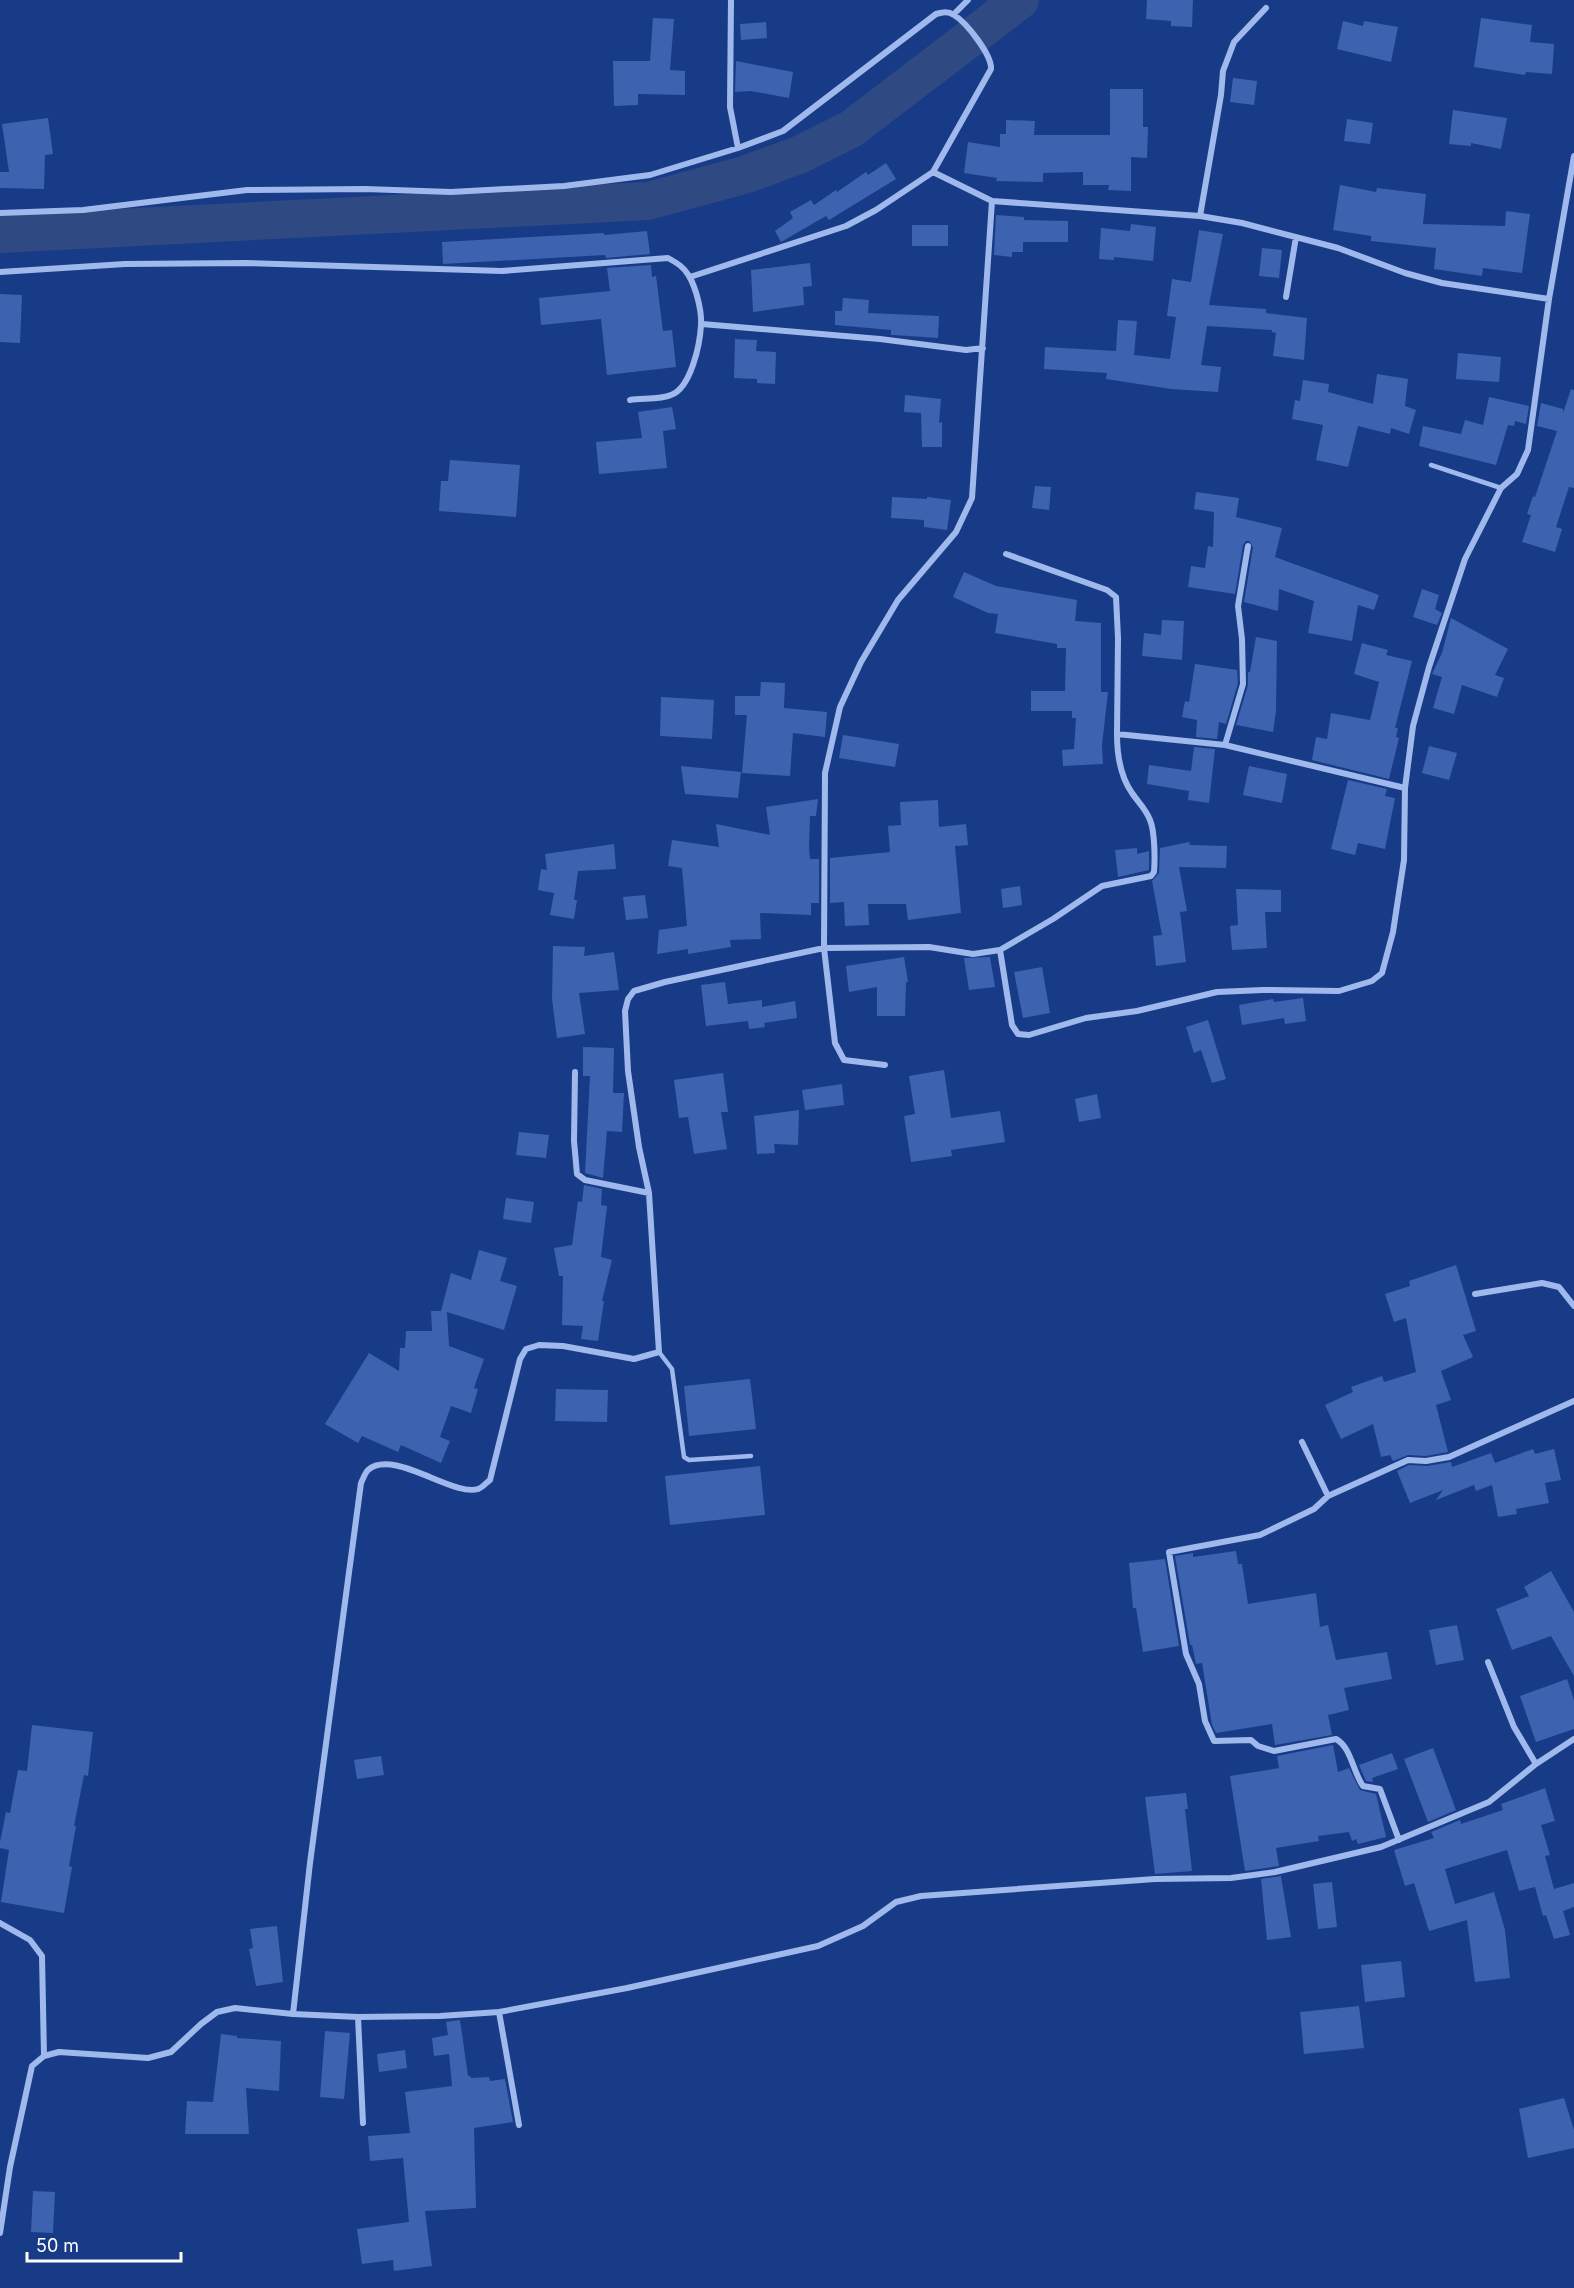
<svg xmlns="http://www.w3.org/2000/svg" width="1574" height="2288" font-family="Inter,sans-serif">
<rect width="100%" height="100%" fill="#183b88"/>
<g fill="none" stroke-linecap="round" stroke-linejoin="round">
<path stroke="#2f4983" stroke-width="38" d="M0 234 648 201 744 175 799 155 851 129 1020 0"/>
</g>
<path fill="#3d62b0" d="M1147 0H1193L1192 27 1171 26V21L1146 19Z
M653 18 674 19 670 70 685 71V95L638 94V105L614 106 613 61H650Z
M1481 18 1532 25 1530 42 1554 44 1552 74 1526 72 1525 75 1474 67Z
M1343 21 1363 26 1364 21 1398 27 1391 62 1337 49Z
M766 22 767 38 741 40 740 24Z
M736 61 793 72 789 98 751 91 735 92Z
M1233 78 1257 81 1254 105 1230 102Z
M1110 89H1143V127H1148L1147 158 1131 157V191L1108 190 1109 185H1083V172L1043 173V182L996 181 997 178 964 173 968 142 1000 147V134H1006V120L1035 121 1034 135H1110Z
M1453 110 1507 118 1501 149 1471 143V146L1449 144Z
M48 118 53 154 45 155 44 189 0 188V172H9L2 124Z
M1347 119 1373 123 1370 144 1344 141Z
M886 163 896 179 829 220 826 216 781 242 775 231 793 218 790 212 811 200 814 205 836 190 837 192 866 172 868 175Z
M1340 185 1376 192 1377 188 1426 194 1423 224 1505 226 1506 211 1530 214 1522 273 1483 268 1482 276 1434 269 1436 248 1371 241V236L1333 230Z
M996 215 1024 217V220L1068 221V242H1023V252H1012V257L994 255Z
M1131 224 1156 227 1153 261 1114 257V260L1099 259 1101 228 1130 231Z
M912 225H948V246H912Z
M1199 230 1223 234 1209 305 1266 309V313L1307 318 1304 360 1273 356 1276 333 1272 332V330L1207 326 1201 365 1221 367 1218 392 1171 389 1106 379 1107 373 1044 369 1045 347 1116 351 1118 320 1137 321 1134 355 1170 359 1176 317 1167 316 1172 279 1191 282Z
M647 231 650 254 606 258 605 255 443 264 442 242 604 233V235Z
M1262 248 1282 250 1279 278 1259 276Z
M810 263 812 286 803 287 804 305 753 312 751 270Z
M651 265 652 277 656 276 663 331 672 330 676 367 607 375 601 319 541 325 539 298 610 291 607 268Z
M0 294 22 295 20 343 0 342Z
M843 298 869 300 868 313 939 316 938 338 894 335H891V330L835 325V311H842Z
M735 339 757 340 756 351 776 352 775 384 757 383V379L734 378Z
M1458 353 1501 357 1499 382 1456 379Z
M1377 374 1408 379 1405 406 1416 410 1409 434 1391 428 1390 434 1358 426 1348 467 1316 460 1323 425 1292 419 1295 400 1300 401 1303 380 1329 384 1328 392 1373 404Z
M1571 389 1574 390V488L1569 487 1556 527 1562 529 1555 552 1522 542 1531 515 1527 514 1533 496 1535 497 1557 431 1537 426 1541 403 1563 409V413Z
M905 395 941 399 939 423 942 422V447H922L921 413 904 412Z
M1489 397 1529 406 1526 424 1515 421 1514 426 1508 425 1496 465 1419 446 1423 426 1461 434 1465 420 1483 425Z
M672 407 676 429 663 431 667 468 599 474 596 442 642 438 638 412Z
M450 460 520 465 516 517 439 511 441 481H448Z
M1035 486 1051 487 1049 510 1032 508Z
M1196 492 1239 498 1236 517 1282 528 1275 557 1379 595 1374 610 1358 605 1352 641 1308 633 1314 601 1279 589 1278 611 1244 602 1253 547 1249 541H1246L1243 545 1235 594 1188 587 1191 566 1205 568 1208 546 1213 547 1214 512 1194 509Z
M892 497 927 499V497L951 500 947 530 924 527V520L891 518Z
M964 572 996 586 1077 600 1075 621 1101 623V692H1108L1102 745 1103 764 1063 766 1062 750 1074 749 1076 718H1072V711H1031V691H1065L1066 648H1057V644L995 633 998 614 988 613 953 597Z
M1422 589 1439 595 1435 609 1442 613 1437 625 1413 617Z
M1451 618 1508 649 1495 675 1504 678 1497 697 1462 685 1454 714 1433 708 1442 677 1432 674 1442 653Z
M1162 620 1184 621 1182 660 1142 656 1144 633 1161 635Z
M1256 637 1277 641 1276 711 1273 732 1236 725 1248 685V672H1250Z
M1362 643 1388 650 1386 655 1412 661 1395 728H1398L1396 737 1399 738 1389 779 1312 760 1316 737 1327 739 1331 713 1370 720 1379 682 1354 674Z
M1195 664 1237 670 1238 683 1226 724 1219 722 1217 739 1196 737 1197 720 1182 717 1185 701 1189 702Z
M761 682 785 683 784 708 827 712 825 737 793 733 790 776 742 773 747 715H735V696H760Z
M661 697 714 700 712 739 660 736Z
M843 735 899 744 895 767 839 758Z
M1429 746 1457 753 1449 780 1422 773Z
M1194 747 1215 749 1209 803 1188 800 1189 791 1147 784 1149 765 1191 771Z
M681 766 741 772 738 798 685 794Z
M1249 766 1287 774 1282 803 1243 795Z
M1348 780 1387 789 1385 796 1395 798 1385 849 1358 843 1355 855 1331 849Z
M818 799 816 816H810L809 847 810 859H819V903H811V915L760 913 761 939 730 940 731 947 688 954V949L657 954 659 930 687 926 682 868 668 866 672 840 719 847 716 824 770 835 766 807Z
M938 800 939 827 966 824 968 845 955 846 961 913 908 920 906 904H868L869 925 845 926 844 902 830 903V858L890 852 888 826 901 825 900 802Z
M1189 842 1190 845 1227 846 1226 868 1179 867 1187 911 1180 912 1186 962 1156 966 1153 936 1162 935 1152 881 1159 873 1160 848Z
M614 844 616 869 578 871 574 900H577L574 919 550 915 554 893 538 890 541 869 547 870 545 854Z
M1137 848V854L1149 851V870L1118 877 1115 850Z
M1020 886 1022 905 1003 908 1001 889Z
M1236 889 1281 890V912H1265L1267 948 1232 950 1230 926 1238 925Z
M645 895 648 918 626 920 623 897Z
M553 946 585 947 584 956 614 952 619 990 579 993 585 1034 557 1038 552 999Z
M904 957 908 982H906L905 1016H877V987L849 992 846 966Z
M990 957 995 987 969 990 964 958Z
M1042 967 1050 1013 1023 1018 1014 972Z
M725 982 728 1004 762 1000V1007L795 1001 797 1018 764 1023 765 1027 749 1029 748 1021 706 1026 701 985Z
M1303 998 1306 1021 1285 1024 1284 1018 1242 1025 1239 1005 1273 999 1274 1002Z
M1208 1020 1226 1079 1212 1083 1201 1050 1194 1053 1186 1027Z
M583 1047 614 1048 613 1093H624L622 1132 607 1131 603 1178 585 1173 590 1076H583Z
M944 1070 951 1118 1000 1111 1005 1142 951 1150 952 1156 911 1162 904 1116 915 1114 909 1076Z
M723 1073 728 1112H721L727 1149 694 1154 688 1117 679 1118 674 1080Z
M842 1084 844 1105 805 1110 802 1090Z
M1097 1094 1101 1118 1079 1122 1075 1099Z
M799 1110 798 1145 774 1144 775 1153 757 1154 754 1116Z
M519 1132 549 1135 546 1158 516 1155Z
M584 1185 602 1189 601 1205 607 1206 601 1257 612 1260 602 1301H604L598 1341 581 1339 583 1326 562 1325 563 1276H559L554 1248 572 1245 578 1201 582 1202Z
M506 1198 534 1202 531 1223 503 1219Z
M479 1250 507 1258 500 1281 517 1286 504 1330 447 1312 449 1346 484 1359 474 1388 478 1389 471 1413 451 1406 440 1437 450 1441 441 1463 401 1445 398 1452 362 1436 358 1443 325 1424 369 1353 399 1371 400 1348H405L406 1331H432L431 1311H441L451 1273 471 1280Z
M1456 1265 1476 1331 1463 1335 1473 1357 1441 1371 1451 1400 1436 1405 1448 1452 1426 1456 1408 1455 1393 1461 1390 1455 1381 1457 1373 1424 1341 1439 1325 1405 1353 1392 1351 1387 1382 1376 1384 1382 1416 1372 1406 1318 1394 1322 1385 1294 1410 1286 1409 1281Z
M750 1379 756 1429 689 1436 684 1386Z
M556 1389 608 1390 607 1422 555 1421Z
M1533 1449 1535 1454 1554 1449 1561 1480 1545 1483 1549 1503 1516 1509 1517 1514 1498 1517 1492 1485 1476 1491 1474 1485 1436 1500 1443 1490 1410 1503 1397 1471 1409 1465 1427 1466 1451 1462 1452 1467 1491 1453 1495 1463Z
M760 1466 765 1515 670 1525 665 1476Z
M1236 1551 1238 1564H1242L1248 1604 1316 1593 1320 1627 1328 1625 1336 1660 1387 1652 1392 1679 1344 1688 1349 1710 1328 1715 1332 1735 1275 1745 1272 1724 1216 1733 1212 1725 1202 1663 1196 1664 1192 1645H1190L1175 1556 1193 1553V1557Z
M1165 1559 1179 1646 1143 1652 1136 1608H1133L1129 1563Z
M1551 1571 1574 1612V1676L1551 1636 1512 1650 1496 1609 1529 1596 1524 1587Z
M1457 1625 1464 1660 1436 1665 1429 1630Z
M1567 1679 1574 1700V1729L1536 1742 1520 1696Z
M32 1725 93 1732 88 1776 84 1775 74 1826H76L69 1866 72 1867 64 1913 1 1902 9 1850 0 1848V1842L6 1812 10 1813 18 1770 27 1771Z
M1333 1745 1338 1772 1349 1768 1360 1790 1376 1794 1386 1837 1358 1844 1356 1839 1352 1841 1349 1832 1318 1836 1319 1841 1276 1848 1279 1866 1245 1871 1230 1776 1279 1768 1277 1756Z
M1433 1748 1456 1810 1428 1822 1404 1759Z
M1392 1753 1398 1769 1372 1778 1373 1782 1366 1781 1359 1765Z
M381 1756 384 1775 357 1779 354 1760Z
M1545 1788 1555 1821 1541 1825 1550 1855 1545 1856 1554 1889 1574 1883V1907L1563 1911 1570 1935 1554 1939 1546 1915 1543 1916 1535 1887 1519 1891 1507 1850 1445 1869 1455 1904 1494 1892 1505 1930 1510 1978 1475 1982 1467 1920 1429 1931 1414 1883 1405 1886 1394 1850 1434 1838 1431 1832 1460 1820 1461 1824 1503 1810 1501 1804Z
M1186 1793 1188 1809H1185L1192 1871 1155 1874 1145 1797Z
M1281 1876 1291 1937 1267 1940 1261 1879Z
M1332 1882 1337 1927 1318 1929 1313 1884Z
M277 1926 283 1982 256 1986 249 1949 253 1948 250 1929Z
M1401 1961 1405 1997 1365 2002 1361 1965Z
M1359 2006 1364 2048 1304 2054 1300 2012Z
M460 2020 468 2076H470L471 2078 489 2077 490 2081 505 2079 513 2122 474 2128 476 2208 425 2211 432 2266 394 2271 393 2260 362 2264 357 2229 409 2222 403 2158 370 2161 368 2136 410 2133 405 2092 452 2086 449 2054 434 2056 432 2038 448 2035 446 2022Z
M325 2031 350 2033 344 2099 320 2097Z
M221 2034 237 2036V2038L281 2041 279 2091 246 2088 249 2134H185L187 2101 213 2102Z
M405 2050 407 2068 379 2072 377 2054Z
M1564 2098 1574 2130V2148L1528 2158 1519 2109Z
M33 2191 55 2192 53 2233 31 2232Z"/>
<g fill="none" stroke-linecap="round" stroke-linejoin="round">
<path stroke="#a0b9ed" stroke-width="4.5" d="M1431 465 1501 488
M659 1352 672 1369 684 1457 689 1460 751 1456"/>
<path stroke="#a0b9ed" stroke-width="6" d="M731 0 730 107 738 148
M954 14 968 0
M933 172 992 201 1200 216 1242 223 1338 248 1405 273 1442 283 1549 299
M0 213 83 210 247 190 365 189 451 192 564 186 650 175 738 148 783 131 936 14C943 12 948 11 954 15 966 22 992 55 991 69L933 172 876 210 846 226 690 277
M1200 216 1221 95 1223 71 1234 42 1266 8
M0 272 125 264 246 263 502 271 668 258C677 263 684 267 689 276 696 288 702 311 701 325 700 344 691 388 671 395 660 400 642 398 630 400
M1286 297 1296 237
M702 324 880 339 966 350 983 348
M1006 554 1107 590 1116 597 1118 638 1117 734
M1225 745 1243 684 1242 639 1238 606 1248 546
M1000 950 1053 919 1102 886 1151 876 1154 872C1155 860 1155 832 1150 820 1146 809 1138 802 1132 793 1120 776 1117 754 1117 734L1225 745 1405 788
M885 1065 844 1060 835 1043 824 948 825 773 840 707 861 662 898 600 956 532 972 498 992 201
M575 1072 574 1141 577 1174 585 1180 649 1193
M1475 1294 1542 1283 1559 1287 1574 1306
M1302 1442 1328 1496 1408 1460 1426 1461 1449 1457 1574 1401
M1328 1496 1314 1509 1260 1535 1169 1552 1186 1654 1199 1684 1205 1721 1214 1741 1251 1740 1258 1746 1274 1751 1336 1739C1351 1747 1353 1772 1363 1786L1380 1789 1399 1840
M1488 1662 1514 1727 1536 1764
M0 1923 30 1940 42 1956 44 2056
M499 2012 519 2125
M293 2014 310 1863 361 1483C363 1479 365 1473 368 1470 393 1448 453 1497 478 1489 482 1488 487 1482 490 1480L520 1359 526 1349 539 1345 563 1346 634 1359 659 1352 649 1193 639 1147 628 1071 625 1011 628 999 634 991 665 982 824 948 929 947 973 954 1000 950 1012 1025 1018 1034 1029 1035 1086 1018 1137 1011 1217 992 1263 990 1339 991 1372 981 1382 973 1393 932 1404 860 1405 788 1413 726 1429 667 1465 559 1501 488 1517 474 1528 450 1549 299 1574 156
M358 2017 363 2123
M0 2233 10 2167 32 2066 44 2056 59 2052 148 2058 171 2052 201 2024 217 2012 235 2008 293 2014 358 2017 440 2016 499 2012 627 1988 818 1946 863 1926 896 1902 921 1896 1155 1879 1231 1878 1275 1872 1381 1847 1489 1802 1536 1764 1574 1739"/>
</g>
<path d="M27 2252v9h154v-9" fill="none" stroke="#ffffff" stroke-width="3"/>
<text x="36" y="2252" font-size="18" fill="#ffffff" stroke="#183b88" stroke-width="4.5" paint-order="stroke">50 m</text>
</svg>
